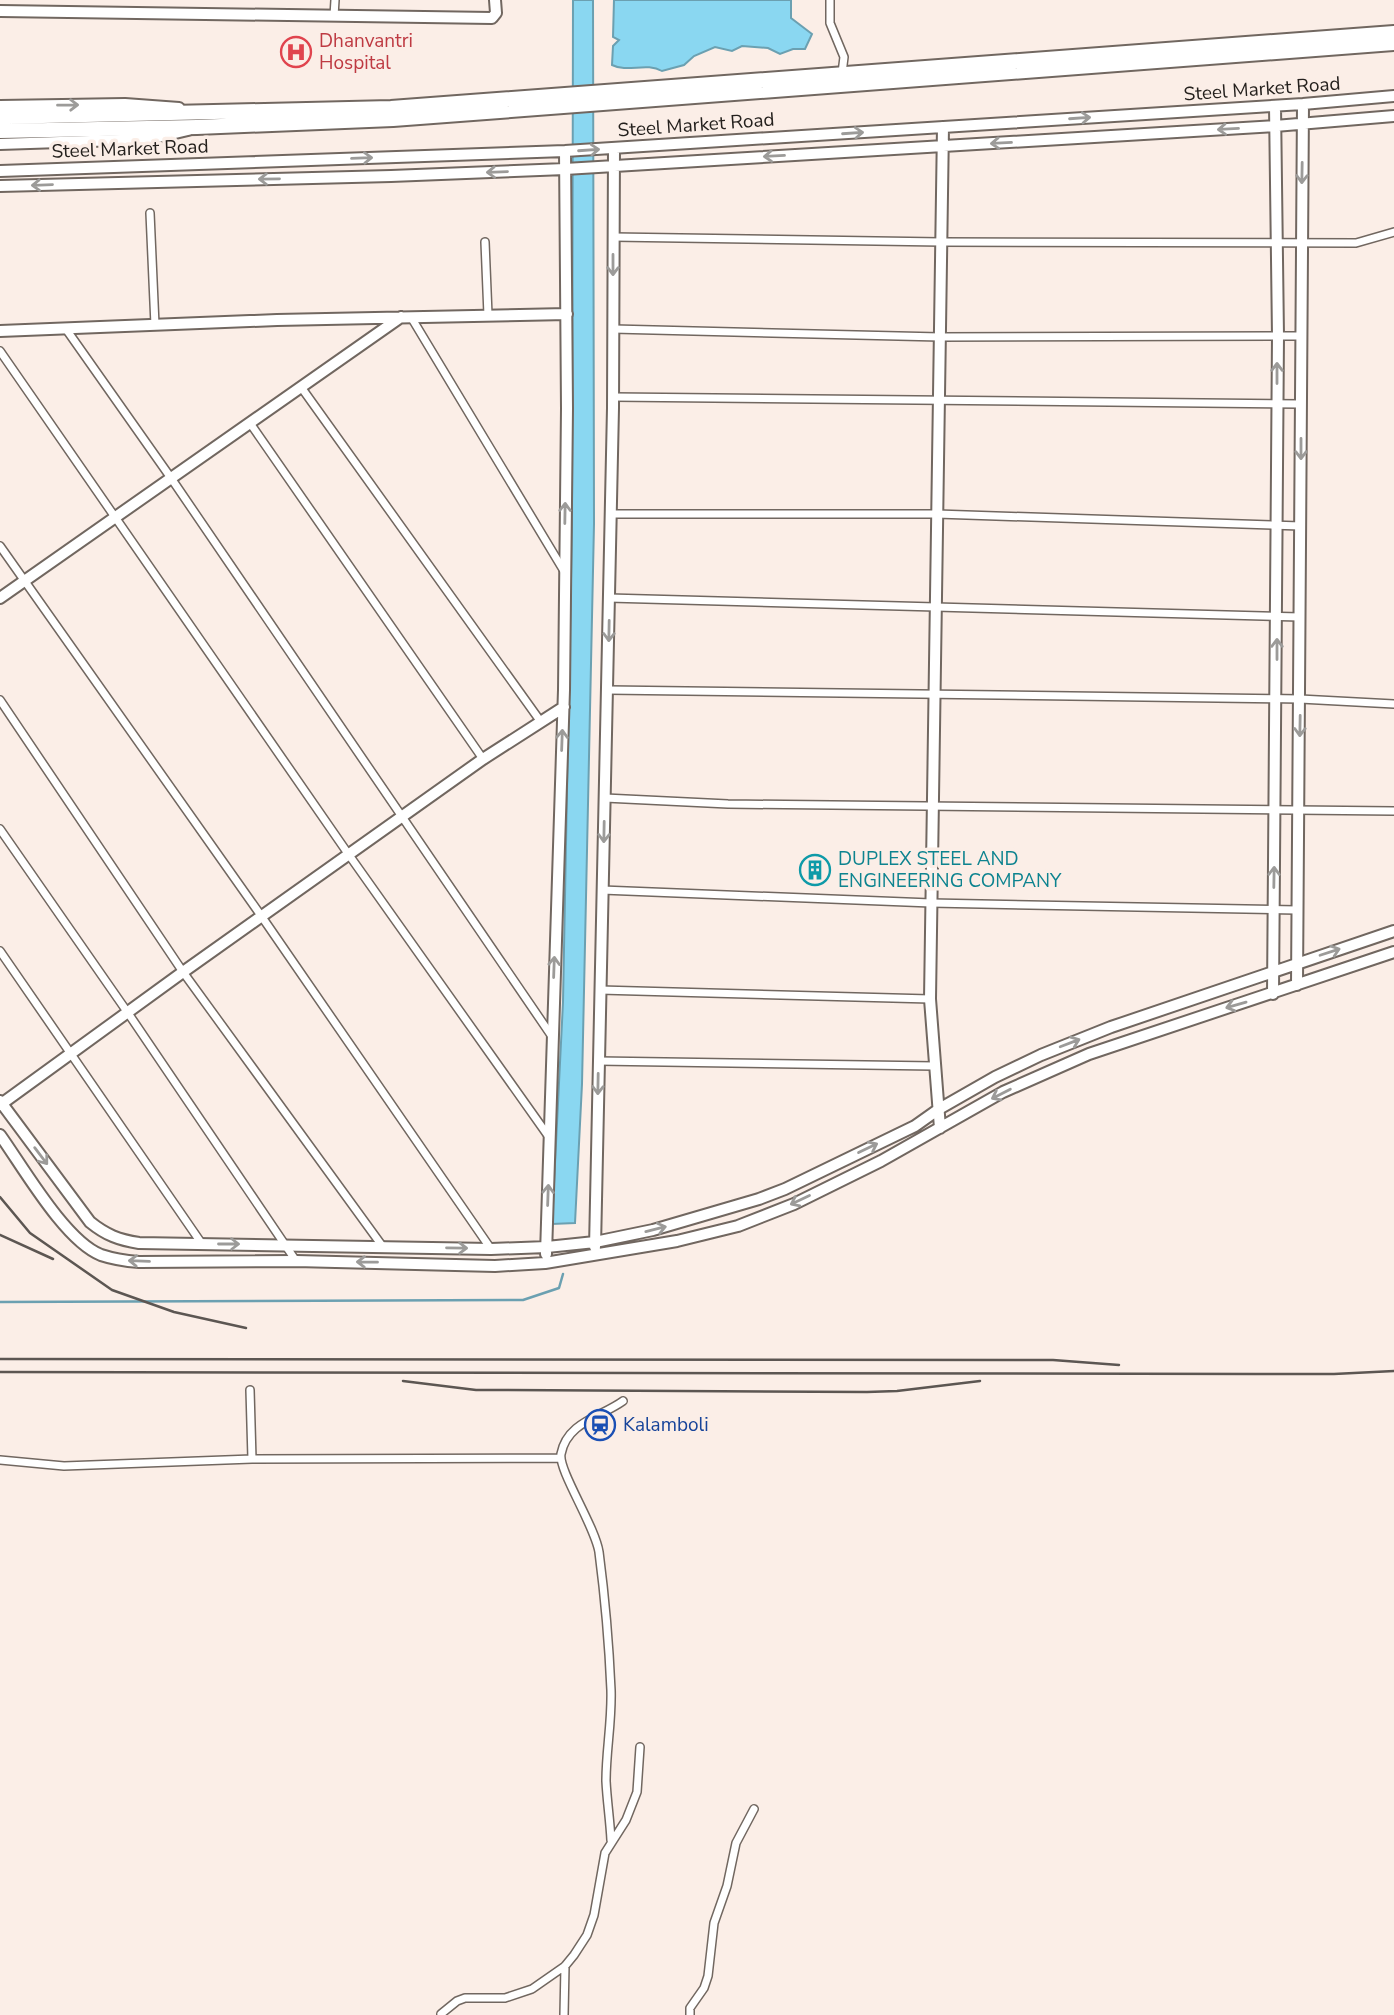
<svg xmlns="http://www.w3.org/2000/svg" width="1394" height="2015" font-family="'Nunito Sans',sans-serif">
<rect width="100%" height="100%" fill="#fbeee7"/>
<path fill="#8ad7f1" stroke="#6ba0b1" stroke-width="2" d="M573 0H593L594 524 582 1084 575 1223 552 1224 563 1002 572 526Z
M614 0H791V18L812 34 805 49H793L780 54 768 48 742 46 732 51 715 47 694 56 684 65 662 71C646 62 628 73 612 65L613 46 619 40 613 37Z"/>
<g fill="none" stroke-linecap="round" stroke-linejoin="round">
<path stroke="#6ba0b1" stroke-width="2.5" d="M0 1302 523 1300 559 1288 563 1274"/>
<g stroke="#716760" stroke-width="10">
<path id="street" d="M830 0V23L844 57 842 73
M334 16 335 0
M150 213 155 325
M613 237 941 242 1356 243 1394 232
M485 242 488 315
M411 317 564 571
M66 329 171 478 553 1038
M613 329 940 337 1302 336
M0 351 349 855 549 1137
M301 387 541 722
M613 397 1301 404
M250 423 483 759
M611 514H937L1301 526
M0 546 262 917 491 1249
M609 598 1300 617
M608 690 1300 699 1394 704
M0 700 183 972 383 1247
M605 798 728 804 1394 811
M0 829 128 1013 296 1261
M602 890 931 903 1297 910
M0 951 202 1244
M600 990 930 999
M598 1061 934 1066
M250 1390 252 1459 560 1458
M0 1460 64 1466 252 1459
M611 1840C610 1820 607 1801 606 1781 606 1751 612 1721 611 1690 609 1644 605 1598 599 1552 595 1526 558 1470 561 1454 567 1422 601 1417 623 1401
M441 2014 457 2001 465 1998H505L532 1989 565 1966 574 1955 587 1935 594 1915 605 1853 626 1820 637 1792 640 1747
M564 2015 565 1966
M690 2015V2008L704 1988 708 1976 714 1923 727 1886 736 1843 754 1809"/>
</g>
<g stroke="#716760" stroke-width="14">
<path id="secondary" d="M0 11 492 18 496 13 495 0
M0 106 125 104 179 108
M0 144 150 139 188 130
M0 171 565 151 1303 104 1394 96
M0 186 391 176 565 169 1275 126 1394 116
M0 331 277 320 567 314
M0 598 401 317
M1297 985 1303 104
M1273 994 1278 336 1275 106
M0 1101 90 1222C106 1235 119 1240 139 1243L491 1249 547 1247 595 1242 653 1230 759 1199 785 1189 915 1126 939 1109 995 1077 1041 1055 1111 1027 1394 931
M0 1105 183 972 483 759 564 707
M940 1128 930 999 943 127
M0 1135C23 1167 65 1241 101 1255 113 1259 126 1261 139 1262L296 1261 495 1266 545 1263 677 1241 738 1226 794 1204 881 1161 1003 1092 1089 1054 1394 952
M595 1247 613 408 614 148
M546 1254 564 690 567 408 565 151"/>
</g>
<g stroke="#716760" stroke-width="18">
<path id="highway" d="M0 117 391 108 1394 33
M0 131 197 127 393 119 1394 43"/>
</g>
<use href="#street" stroke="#fff" stroke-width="7"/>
<use href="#secondary" stroke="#fff" stroke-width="10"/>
<use href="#highway" stroke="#fff" stroke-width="14"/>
<path stroke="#5c5652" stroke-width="2.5" d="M0 1197 30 1233 112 1290 174 1312 246 1328
M0 1235 53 1259
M0 1359 1053 1360 1119 1365
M0 1372 1256 1374H1334L1394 1371
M403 1381 476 1390H504L867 1392 897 1391 980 1381"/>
</g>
<defs><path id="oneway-shaft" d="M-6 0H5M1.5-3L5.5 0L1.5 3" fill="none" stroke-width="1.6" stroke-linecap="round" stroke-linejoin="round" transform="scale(1.75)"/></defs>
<g stroke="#9c9b99">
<use href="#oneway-shaft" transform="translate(68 105) rotate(-1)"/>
<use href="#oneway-shaft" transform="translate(1080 118) rotate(-4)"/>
<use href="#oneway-shaft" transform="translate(1228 129) rotate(177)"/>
<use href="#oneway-shaft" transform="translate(853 133) rotate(-4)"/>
<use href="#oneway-shaft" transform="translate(1001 143) rotate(177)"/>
<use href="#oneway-shaft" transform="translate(589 150) rotate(-4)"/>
<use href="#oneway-shaft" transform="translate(774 156) rotate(177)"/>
<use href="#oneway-shaft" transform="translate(362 158) rotate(-2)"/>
<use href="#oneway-shaft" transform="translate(497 172) rotate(178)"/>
<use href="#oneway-shaft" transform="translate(1302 173) rotate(91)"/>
<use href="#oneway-shaft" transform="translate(269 179) rotate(179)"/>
<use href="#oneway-shaft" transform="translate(42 185) rotate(178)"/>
<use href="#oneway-shaft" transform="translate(613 265) rotate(90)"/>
<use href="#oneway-shaft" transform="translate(1277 373) rotate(-90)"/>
<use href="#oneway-shaft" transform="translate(1301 449) rotate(90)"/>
<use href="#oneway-shaft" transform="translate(565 513) rotate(-89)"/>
<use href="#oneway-shaft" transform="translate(609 631) rotate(91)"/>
<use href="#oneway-shaft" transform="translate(1277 649) rotate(-90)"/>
<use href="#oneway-shaft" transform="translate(1300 726) rotate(91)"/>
<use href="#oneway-shaft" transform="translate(562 740) rotate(-88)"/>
<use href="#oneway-shaft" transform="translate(604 832) rotate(91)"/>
<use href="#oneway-shaft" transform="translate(1274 877) rotate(-89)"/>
<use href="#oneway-shaft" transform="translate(1330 952) rotate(-18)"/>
<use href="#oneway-shaft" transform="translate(554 967) rotate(-88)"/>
<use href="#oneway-shaft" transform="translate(1236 1005) rotate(164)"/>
<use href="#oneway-shaft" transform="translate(1070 1043) rotate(-21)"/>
<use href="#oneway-shaft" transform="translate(598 1084) rotate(91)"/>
<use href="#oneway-shaft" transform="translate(1001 1094) rotate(153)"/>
<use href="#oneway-shaft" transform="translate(868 1148) rotate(-26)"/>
<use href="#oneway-shaft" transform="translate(41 1156) rotate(53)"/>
<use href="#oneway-shaft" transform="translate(548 1195) rotate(-88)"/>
<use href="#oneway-shaft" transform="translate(800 1200) rotate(155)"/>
<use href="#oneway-shaft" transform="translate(656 1229) rotate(-14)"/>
<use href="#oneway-shaft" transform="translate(229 1244)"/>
<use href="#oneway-shaft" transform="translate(457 1248) rotate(1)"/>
<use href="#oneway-shaft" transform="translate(139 1261) rotate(-178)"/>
<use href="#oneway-shaft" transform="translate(367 1262) rotate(-179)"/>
</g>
<defs>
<g id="hospital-ring" transform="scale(1.575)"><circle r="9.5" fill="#fbeee7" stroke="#e0444e" stroke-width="1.5"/><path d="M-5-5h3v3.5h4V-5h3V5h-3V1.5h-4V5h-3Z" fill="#e0444e"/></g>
<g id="building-ring" transform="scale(1.575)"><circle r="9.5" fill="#fbeee7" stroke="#0f9aa8" stroke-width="1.5"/><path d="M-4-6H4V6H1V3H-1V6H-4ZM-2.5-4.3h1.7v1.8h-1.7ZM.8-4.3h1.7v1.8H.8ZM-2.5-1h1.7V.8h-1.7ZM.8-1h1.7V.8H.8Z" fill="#0f9aa8"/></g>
<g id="station-ring" transform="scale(1.575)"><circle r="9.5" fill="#fbeee7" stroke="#1a4fb4" stroke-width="1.5"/><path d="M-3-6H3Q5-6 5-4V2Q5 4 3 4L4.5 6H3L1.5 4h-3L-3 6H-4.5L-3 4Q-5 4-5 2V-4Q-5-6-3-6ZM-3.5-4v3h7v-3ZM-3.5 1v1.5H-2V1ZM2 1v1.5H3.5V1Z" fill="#1a4fb4"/></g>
</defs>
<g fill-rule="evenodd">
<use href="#hospital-ring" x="296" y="52"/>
<use href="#building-ring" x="815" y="870"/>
<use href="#station-ring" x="600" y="1425"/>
</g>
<g text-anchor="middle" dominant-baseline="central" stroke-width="7" stroke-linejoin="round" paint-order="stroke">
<g font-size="19" fill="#be3a42" stroke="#fbeee7" text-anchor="start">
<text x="319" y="41">Dhanvantri<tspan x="319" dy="22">Hospital</tspan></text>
</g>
<g font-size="19" fill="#24201d" stroke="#fbeee7">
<text transform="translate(1262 89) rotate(-4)">Steel Market Road</text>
<text transform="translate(696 125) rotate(-4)">Steel Market Road</text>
<text transform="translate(130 149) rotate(-2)">Steel Market Road</text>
</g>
<g font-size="19" fill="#0d838f" stroke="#fbeee7" text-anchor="start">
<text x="838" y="859">DUPLEX STEEL AND<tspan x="838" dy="22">ENGINEERING COMPANY</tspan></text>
</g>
<g font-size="19" fill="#164399" stroke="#fbeee7" text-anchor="start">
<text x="623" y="1425">Kalamboli</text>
</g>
</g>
</svg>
